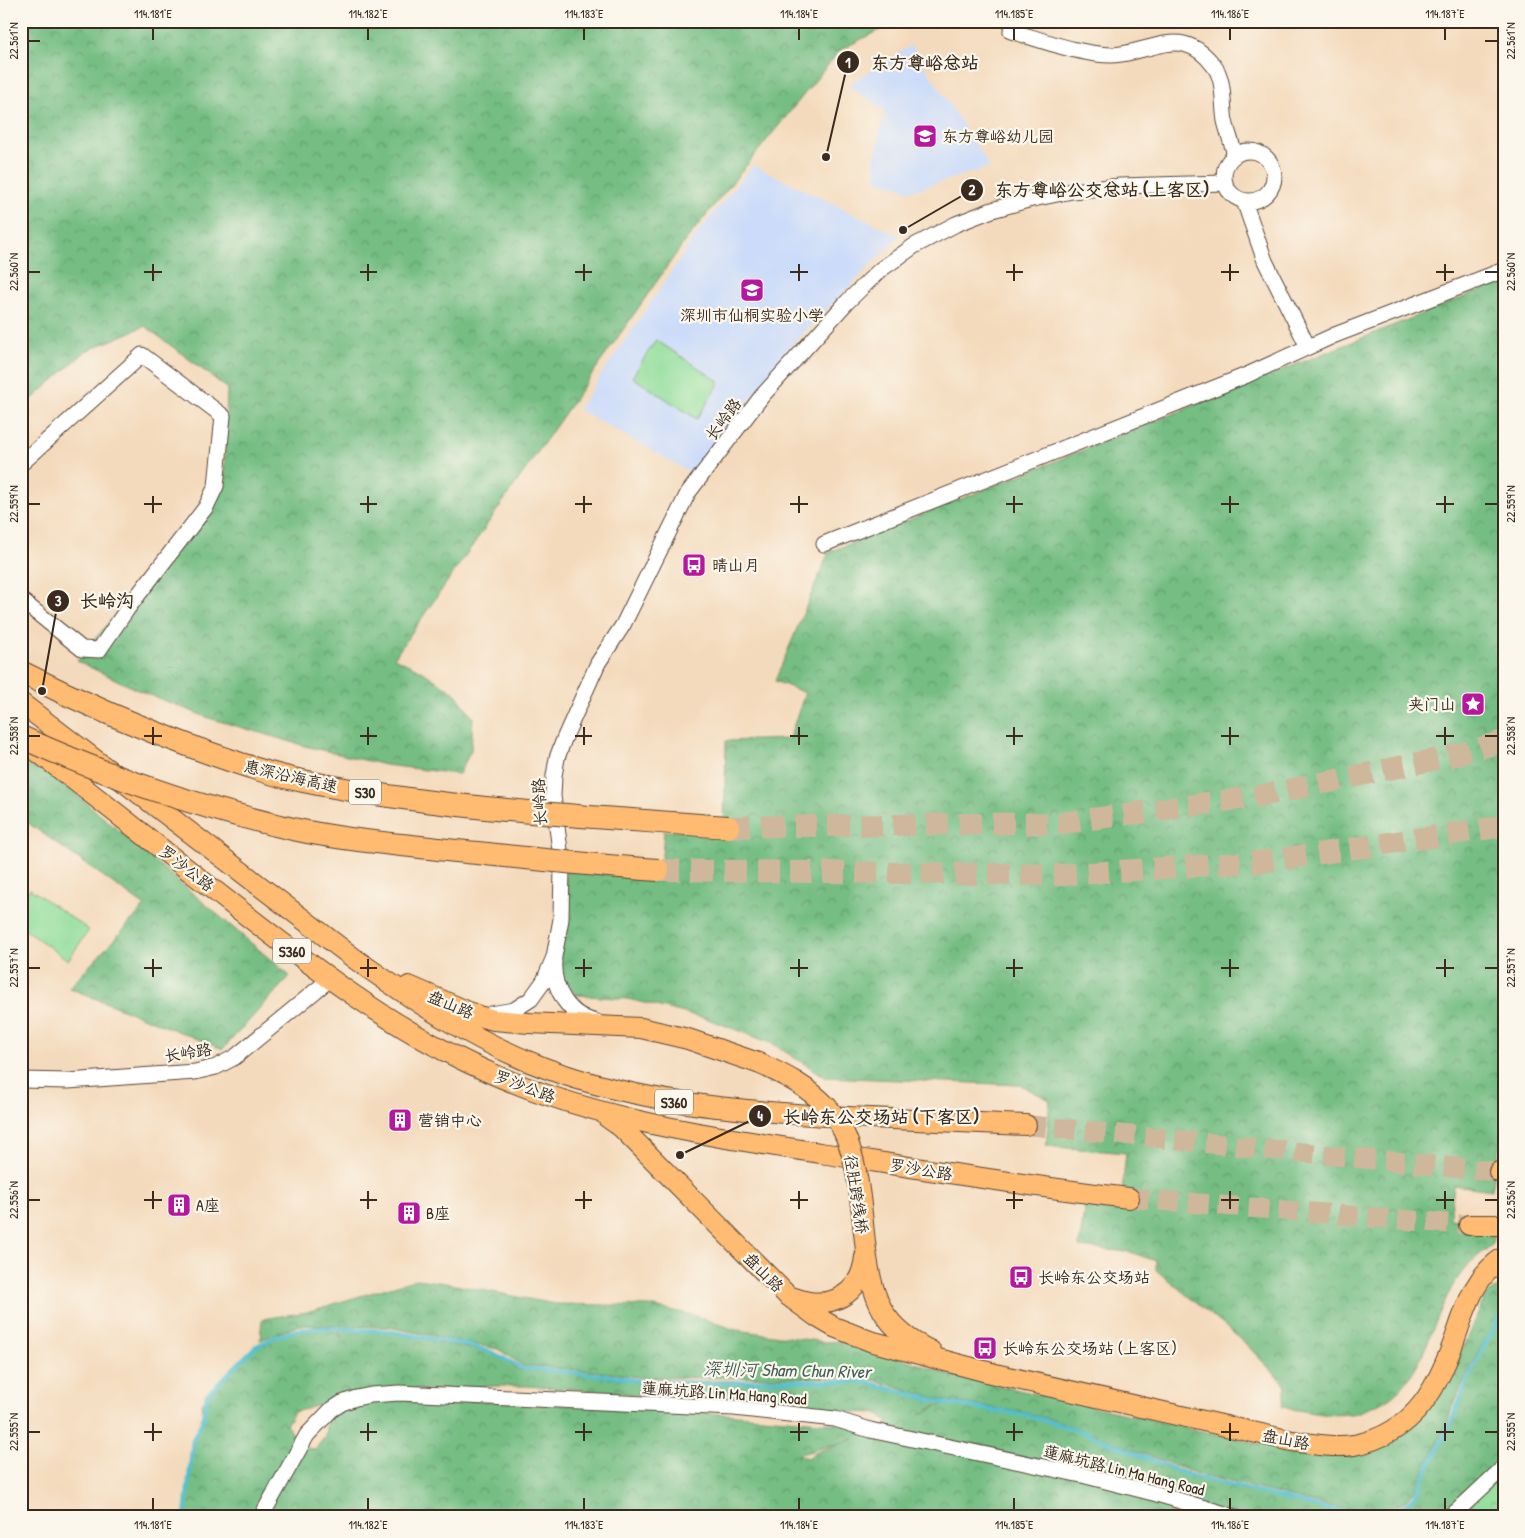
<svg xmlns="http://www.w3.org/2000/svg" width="1525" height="1538" font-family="'Patrick Hand','LXGW WenKai TC',sans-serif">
<defs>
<pattern id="forest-crowns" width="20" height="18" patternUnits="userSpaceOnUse" patternTransform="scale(1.25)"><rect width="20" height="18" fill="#75bd83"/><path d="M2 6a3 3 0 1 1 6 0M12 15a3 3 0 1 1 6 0" fill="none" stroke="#619a6b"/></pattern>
<pattern id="park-crowns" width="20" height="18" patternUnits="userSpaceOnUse" patternTransform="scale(1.25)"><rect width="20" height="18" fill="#92de9b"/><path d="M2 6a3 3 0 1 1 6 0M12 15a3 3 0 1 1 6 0" fill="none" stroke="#7fbf85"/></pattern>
</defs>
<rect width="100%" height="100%" fill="#fbf7ec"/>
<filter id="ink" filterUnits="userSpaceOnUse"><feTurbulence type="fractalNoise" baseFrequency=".02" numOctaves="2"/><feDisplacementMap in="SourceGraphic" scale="10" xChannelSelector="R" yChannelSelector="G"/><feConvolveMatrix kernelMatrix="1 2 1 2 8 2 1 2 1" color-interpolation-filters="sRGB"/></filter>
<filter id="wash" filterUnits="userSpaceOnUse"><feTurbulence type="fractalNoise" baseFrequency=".0096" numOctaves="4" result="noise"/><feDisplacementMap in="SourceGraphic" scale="20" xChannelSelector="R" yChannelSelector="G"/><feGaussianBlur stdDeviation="1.12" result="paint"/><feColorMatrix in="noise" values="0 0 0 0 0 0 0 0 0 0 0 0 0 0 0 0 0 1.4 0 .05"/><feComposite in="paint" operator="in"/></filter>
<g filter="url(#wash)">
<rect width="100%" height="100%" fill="#f4dabc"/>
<path fill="#cbdbf9" d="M911 45 990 167 911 191 877 180 874 162 885 111 848 85Z
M753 165 899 236 793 344 693 474 578 409 701 228Z"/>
<path fill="url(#forest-crowns)" stroke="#587450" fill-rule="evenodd" d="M21 21H897L840 50 685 241 394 658 420 670 456 694 473 718 471 750 459 774 385 765 305 746 209 718 140 691 77 661 224 482 227 388 145 326 86 351 21 409Z
M1504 281V1142H1500L1492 1190 1454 1185 1450 1219 1496 1224 1493 1244C1480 1254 1467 1264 1458 1278 1426 1324 1426 1392 1364 1410 1360 1412 1355 1414 1350 1414 1327 1417 1304 1411 1282 1407L1286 1386 1243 1341 1156 1270V1261L1130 1252 1079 1247 1087 1190 1122 1193 1126 1153 1046 1146 1050 1100 1020 1085 825 1077 773 1044 708 1019 628 999 577 995 560 981 557 965 566 870 660 880 664 831 724 832 726 741 789 739 805 693 775 681 829 552Z
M21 763 51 773 290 976 223 1049 69 988 145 906 21 818Z
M417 1279 445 1283 555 1304 649 1306 693 1315 736 1330 825 1342 852 1341 947 1374 1313 1456 1337 1457 1367 1452 1387 1446 1413 1427 1460 1354 1485 1297 1504 1282V1312L1497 1319 1471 1365 1452 1408 1447 1424 1415 1489 1405 1501 1393 1508 1381 1512 1366 1513 1354 1509 1328 1506 1195 1473 1055 1420 1026 1413 942 1400 867 1378 774 1377 644 1378 619 1374 537 1366H524L498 1349 389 1327 300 1325 260 1340 262 1319 307 1312Z
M1504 1313V1517H186L193 1440 204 1417 201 1405 212 1389 255 1347 298 1330 334 1329 342 1338 337 1329 383 1331 493 1353 519 1370 535 1369 643 1382 774 1380 865 1382 940 1403 920 1415 944 1403 1025 1415 1081 1431 1201 1478 1327 1509 1367 1516 1382 1514 1397 1510 1407 1504 1417 1492 1442 1440 1474 1366 1498 1319ZM483 1386H527L615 1392 652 1397H717L834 1411 874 1413 889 1421 885 1429C723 1410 559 1405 396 1397L399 1393ZM320 1405 327 1415 325 1437 315 1449 304 1448 286 1425 294 1412ZM854 1439 817 1452 807 1458 797 1455Z"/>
<path fill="url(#park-crowns)" stroke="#66845c" d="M1504 1474V1517H1456Z"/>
<path fill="#92de9b" stroke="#66845c" d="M656 340 720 382 697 419 632 377Z
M30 889 89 930 68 960 21 927V901Z"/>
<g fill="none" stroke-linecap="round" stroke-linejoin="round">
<path stroke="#54c0cd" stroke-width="4.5" d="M185 1517 193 1440 204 1417 207 1395 255 1347 275 1337 298 1330 324 1328 386 1331 467 1345 493 1353 524 1369H535L619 1377 643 1382 729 1383 770 1380 865 1382 944 1403 1025 1415 1055 1423 1086 1433 1188 1475 1327 1509 1352 1512 1367 1516 1380 1515 1396 1510 1407 1504 1415 1495 1450 1425 1470 1374 1498 1319 1504 1313"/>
</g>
</g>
<g filter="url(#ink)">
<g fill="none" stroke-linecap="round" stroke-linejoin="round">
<path stroke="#cfb79c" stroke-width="20" stroke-dasharray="20 10" stroke-linecap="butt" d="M1026 1125 1499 1172
M1129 1198 1469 1225"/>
<path stroke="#cfb79c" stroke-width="22" stroke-dasharray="22 11" stroke-linecap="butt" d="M728 827 1063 823 1260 796 1457 755 1504 741
M658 870 1061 875 1269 861 1504 826"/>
<g stroke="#574436" stroke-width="17">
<path id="minor" d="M1011 31C1042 40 1081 55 1112 55 1134 55 1164 39 1184 44 1196 47 1206 55 1214 66 1225 80 1222 104 1225 121 1228 133 1232 144 1235 155
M1224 176a25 25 0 1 1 50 0a25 25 0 1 1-50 0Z
M1244 201 1265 261 1308 347
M21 464 142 355 223 416 216 486 206 507 128 608 99 650 82 649 21 600
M824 544 1247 375 1335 335 1504 270
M554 961C552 989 569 1017 597 1022
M491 1014 514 1010 531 999 544 981 554 957 561 919 562 866 553 796 554 776 557 758 564 739 598 663 623 625 688 493 762 396 847 302 880 270 914 246 956 224 992 210 1028 200 1072 191 1120 186 1224 183
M21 1080 68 1081 195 1072 216 1067 235 1057 330 979
M261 1517 307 1435 331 1410 342 1403 356 1398 371 1395 399 1393 734 1408 835 1419 870 1430 1086 1476 1157 1494 1235 1517
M1448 1517 1457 1511 1504 1467"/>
</g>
<g stroke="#574436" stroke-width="22">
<path id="major" d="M21 703 355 959C416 1002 475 1042 545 1068 637 1102 729 1110 826 1116 893 1119 959 1122 1026 1125
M30 746C98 798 165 852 233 905 309 964 384 1023 471 1064 583 1118 699 1134 820 1153 923 1169 1025 1186 1129 1198
M409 986 478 1016 494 1020 529 1023 641 1028 688 1039 758 1063
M607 1117 621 1127 787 1295 817 1317 834 1327 870 1341 995 1374 1292 1441C1312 1444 1334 1448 1354 1445 1417 1433 1439 1385 1458 1330 1468 1301 1477 1274 1504 1257
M1499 1172H1504
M1469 1225H1504
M866 1250C872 1299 883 1329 931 1351
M795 1298C830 1311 861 1295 865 1257"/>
</g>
<use href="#minor" stroke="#fff" stroke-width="15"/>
<use href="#major" stroke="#ffbb71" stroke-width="20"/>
<g stroke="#574436" stroke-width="22" stroke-linecap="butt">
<path id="major-bridge" d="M758 1063C783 1074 809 1087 828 1108 860 1143 860 1205 866 1250"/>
</g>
<g stroke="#574436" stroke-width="24" stroke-linecap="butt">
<path id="highway-bridge" d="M21 672C78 701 138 727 198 749 232 761 267 774 303 781 443 810 586 816 728 827
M21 737C109 777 200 808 293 829 343 840 396 844 447 850 517 857 587 865 658 870"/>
</g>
<use href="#major-bridge" stroke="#ffbb71" stroke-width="20"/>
<use href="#highway-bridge" stroke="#ffbb71" stroke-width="22"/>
</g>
</g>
<path fill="none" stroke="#3b2a1e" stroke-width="2" d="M153 28V40M368 28V40M584 28V40M799 28V40M1014 28V40M1230 28V40M1445 28V40M28 41H40M1485 41H1498M153 264V281M368 264V281M584 264V281M799 264V281M1014 264V281M1230 264V281M1445 264V281M28 272H40M144 272H162M360 272H377M575 272H592M790 272H808M1006 272H1023M1221 272H1239M1436 272H1454M1485 272H1498M153 496V513M368 496V513M584 496V513M799 496V513M1014 496V513M1230 496V513M1445 496V513M28 504H40M144 504H162M360 504H377M575 504H592M790 504H808M1006 504H1023M1221 504H1239M1436 504H1454M1485 504H1498M153 727V745M368 727V745M584 727V745M799 727V745M1014 727V745M1230 727V745M1445 727V745M28 736H40M144 736H162M360 736H377M575 736H592M790 736H808M1006 736H1023M1221 736H1239M1436 736H1454M1485 736H1498M153 959V977M368 959V977M584 959V977M799 959V977M1014 959V977M1230 959V977M1445 959V977M28 968H40M144 968H162M360 968H377M575 968H592M790 968H808M1006 968H1023M1221 968H1239M1436 968H1454M1485 968H1498M153 1191V1209M368 1191V1209M584 1191V1209M799 1191V1209M1014 1191V1209M1230 1191V1209M1445 1191V1209M28 1200H40M144 1200H162M360 1200H377M575 1200H592M790 1200H808M1006 1200H1023M1221 1200H1239M1436 1200H1454M1485 1200H1498M153 1423V1441M368 1423V1441M584 1423V1441M799 1423V1441M1014 1423V1441M1230 1423V1441M1445 1423V1441M28 1432H40M144 1432H162M360 1432H377M575 1432H592M790 1432H808M1006 1432H1023M1221 1432H1239M1436 1432H1454M1485 1432H1498M153 1498V1510M368 1498V1510M584 1498V1510M799 1498V1510M1014 1498V1510M1230 1498V1510M1445 1498V1510"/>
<defs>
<g id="school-square" transform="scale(1.25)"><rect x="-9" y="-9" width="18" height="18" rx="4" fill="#b5179e" stroke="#fbf7ec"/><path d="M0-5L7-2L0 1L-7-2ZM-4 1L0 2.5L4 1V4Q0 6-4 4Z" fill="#fff"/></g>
<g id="bus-square" transform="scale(1.25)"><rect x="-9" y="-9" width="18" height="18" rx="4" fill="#b5179e" stroke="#fbf7ec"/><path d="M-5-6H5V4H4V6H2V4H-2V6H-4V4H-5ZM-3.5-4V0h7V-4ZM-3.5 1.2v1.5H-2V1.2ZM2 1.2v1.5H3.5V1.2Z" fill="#fff"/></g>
<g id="sight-square" transform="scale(1.25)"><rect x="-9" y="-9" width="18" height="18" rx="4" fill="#b5179e" stroke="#fbf7ec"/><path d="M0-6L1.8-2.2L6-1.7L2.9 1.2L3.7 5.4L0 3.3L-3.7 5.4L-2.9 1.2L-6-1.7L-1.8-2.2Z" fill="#fff"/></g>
<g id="building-square" transform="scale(1.25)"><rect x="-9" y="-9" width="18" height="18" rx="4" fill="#b5179e" stroke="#fbf7ec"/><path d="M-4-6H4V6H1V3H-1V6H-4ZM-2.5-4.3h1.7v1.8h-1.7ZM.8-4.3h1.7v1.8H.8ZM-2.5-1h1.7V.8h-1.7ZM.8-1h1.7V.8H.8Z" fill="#fff"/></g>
</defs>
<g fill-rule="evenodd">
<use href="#school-square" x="925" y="136"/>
<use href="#school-square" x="752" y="290"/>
<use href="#bus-square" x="694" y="565"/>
<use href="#sight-square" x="1473" y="704"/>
<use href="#building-square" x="400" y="1120"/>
<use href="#building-square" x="179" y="1205"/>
<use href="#building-square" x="409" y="1213"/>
<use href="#bus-square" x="1021" y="1277"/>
<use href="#bus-square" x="985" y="1348"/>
</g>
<g text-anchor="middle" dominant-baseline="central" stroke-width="4.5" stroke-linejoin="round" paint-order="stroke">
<g fill="#fbf7ec" stroke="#75685c" stroke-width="1">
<rect x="349" y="779.5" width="32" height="25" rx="4"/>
<rect x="273" y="938.5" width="38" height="25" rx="4"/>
<rect x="655" y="1089.5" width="38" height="25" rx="4"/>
</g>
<g font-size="15" font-weight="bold" fill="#3b2a1e">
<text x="365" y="792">S30</text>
<text x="292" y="951">S360</text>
<text x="674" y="1102">S360</text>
</g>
<g font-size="16" fill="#3b2a1e" stroke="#fbf7ec" text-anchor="start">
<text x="942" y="136">东方尊峪幼儿园</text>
<text x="752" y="315" text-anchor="middle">深圳市仙桐实验小学</text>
<text x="712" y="565">晴山月</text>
<text x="1456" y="704" text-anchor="end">夹门山</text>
<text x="418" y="1120">营销中心</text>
<text x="196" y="1205">A座</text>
<text x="426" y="1213">B座</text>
<text x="1038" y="1277">长岭东公交场站</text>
<text x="1002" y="1348">长岭东公交场站 (上客区)</text>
</g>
<g font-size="16" fill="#3b2a1e" stroke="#fbf7ec">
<text transform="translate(723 419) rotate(-53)">长岭路</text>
<text transform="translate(291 776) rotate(13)">惠深沿海高速</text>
<text transform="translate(539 802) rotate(-93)">长岭路</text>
<text transform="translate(187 868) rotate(38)">罗沙公路</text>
<text transform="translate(451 1004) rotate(23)">盘山路</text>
<text transform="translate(188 1052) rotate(-9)">长岭路</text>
<text transform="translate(525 1086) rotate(21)">罗沙公路</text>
<text transform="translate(921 1169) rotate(9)">罗沙公路</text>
<text transform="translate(857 1194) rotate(81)">径肚跨线桥</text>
<text transform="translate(764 1272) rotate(45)">盘山路</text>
<text transform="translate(724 1393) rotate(4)">蓮麻坑路 Lin Ma Hang Road</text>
<text transform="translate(1286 1439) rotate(11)">盘山路</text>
<text transform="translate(1124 1470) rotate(14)">蓮麻坑路 Lin Ma Hang Road</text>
</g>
<g font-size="18" font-style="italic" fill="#445e5b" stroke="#fbf7ec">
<text transform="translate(787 1370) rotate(1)">深圳河 Sham Chun River</text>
</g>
</g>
<path fill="none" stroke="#3b2a1e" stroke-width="2" d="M826 157L848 62M903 230L972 190M42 691L58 601M680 1155L760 1116"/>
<g fill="#3b2a1e" stroke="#fbf7ec" stroke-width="2">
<circle cx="826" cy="157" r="5"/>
<circle cx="903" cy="230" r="5"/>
<circle cx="42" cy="691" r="5"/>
<circle cx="680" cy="1155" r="5"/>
<circle cx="848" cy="62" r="12"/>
<circle cx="972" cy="190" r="12"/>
<circle cx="58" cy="601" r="12"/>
<circle cx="760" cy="1116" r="12"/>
</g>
<g font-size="15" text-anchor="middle" font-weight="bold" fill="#fff">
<text x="848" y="68">1</text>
<text x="972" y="195">2</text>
<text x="58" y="606">3</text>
<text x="760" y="1121">4</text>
</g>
<g font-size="18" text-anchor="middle" font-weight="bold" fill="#3b2a1e" stroke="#fbf7ec" stroke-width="4.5" stroke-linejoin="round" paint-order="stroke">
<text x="925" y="69">东方尊峪总站</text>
<text x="1102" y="196">东方尊峪公交总站 (上客区)</text>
<text x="107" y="607">长岭沟</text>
<text x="881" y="1123">长岭东公交场站 (下客区)</text>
</g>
<rect width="1525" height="1538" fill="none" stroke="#fbf7ec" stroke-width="55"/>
<rect x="28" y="28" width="1470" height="1482" fill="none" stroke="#3b2a1e" stroke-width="2"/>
<g font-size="12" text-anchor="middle" fill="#3b2a1e">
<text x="153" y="18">114.181°E</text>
<text x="368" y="18">114.182°E</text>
<text x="584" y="18">114.183°E</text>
<text x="799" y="18">114.184°E</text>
<text x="1014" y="18">114.185°E</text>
<text x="1230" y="18">114.186°E</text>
<text x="1445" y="18">114.187°E</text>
<text transform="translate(14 41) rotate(-90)" y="4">22.561°N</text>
<text transform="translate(1511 41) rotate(-90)" y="4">22.561°N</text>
<text transform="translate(14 272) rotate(-90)" y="4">22.560°N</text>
<text transform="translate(1511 272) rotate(-90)" y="4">22.560°N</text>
<text transform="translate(14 504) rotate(-90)" y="4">22.559°N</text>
<text transform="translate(1511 504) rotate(-90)" y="4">22.559°N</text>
<text transform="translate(14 736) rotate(-90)" y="4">22.558°N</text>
<text transform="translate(1511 736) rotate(-90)" y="4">22.558°N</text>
<text transform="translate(14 968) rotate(-90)" y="4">22.557°N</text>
<text transform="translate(1511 968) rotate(-90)" y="4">22.557°N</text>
<text transform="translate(14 1200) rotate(-90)" y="4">22.556°N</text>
<text transform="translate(1511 1200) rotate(-90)" y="4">22.556°N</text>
<text transform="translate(14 1432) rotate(-90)" y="4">22.555°N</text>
<text transform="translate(1511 1432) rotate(-90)" y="4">22.555°N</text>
<text x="153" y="1529">114.181°E</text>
<text x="368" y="1529">114.182°E</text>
<text x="584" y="1529">114.183°E</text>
<text x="799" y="1529">114.184°E</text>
<text x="1014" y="1529">114.185°E</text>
<text x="1230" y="1529">114.186°E</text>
<text x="1445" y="1529">114.187°E</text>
</g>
</svg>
